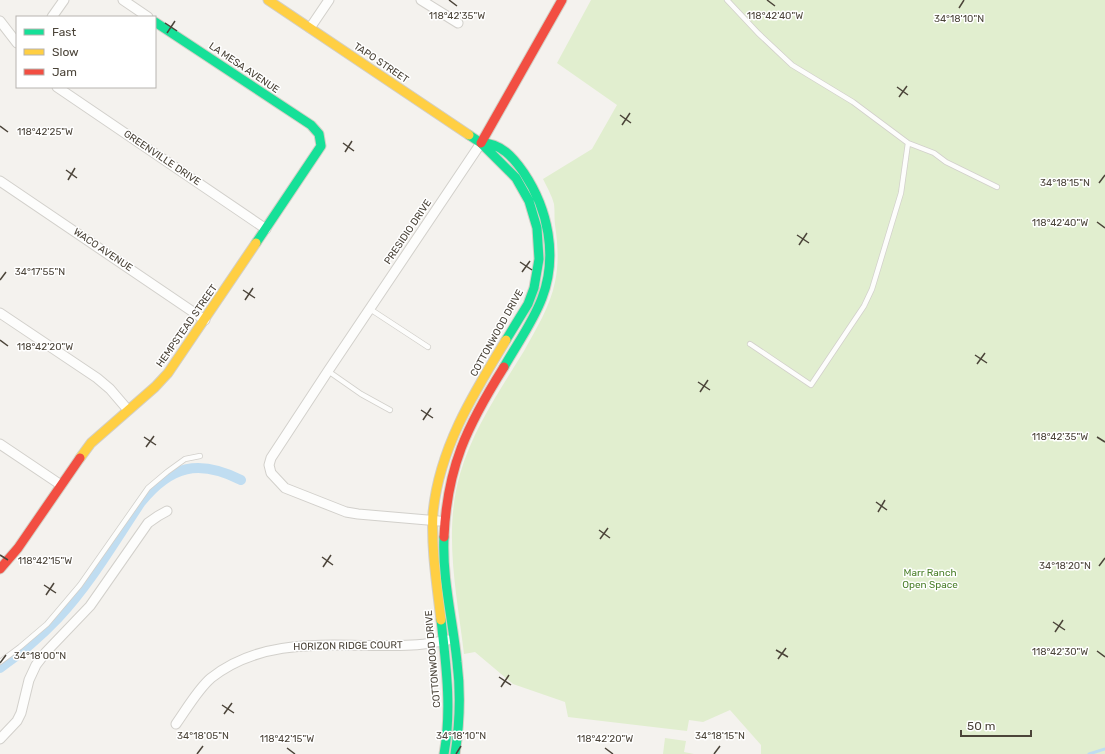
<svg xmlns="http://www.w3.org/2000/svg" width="1105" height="754" font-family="Rubik,sans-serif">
<rect width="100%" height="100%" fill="#f4f2ee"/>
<path fill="#e1eecf" d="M591 0H1105V754H761V745L730 710 703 722 689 720 687 731 568 717 565 702 513 684 475 652 464 654C457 594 443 533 460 474 473 429 500 390 524 351 536 329 550 307 555 282 559 264 558 244 555 225 554 218 555 211 554 204 552 196 547 187 543 179L592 149 617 105 557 63Z
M665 738 686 741 684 752 694 754H663Z"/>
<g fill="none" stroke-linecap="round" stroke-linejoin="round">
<path stroke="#c0ddf1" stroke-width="3" d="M1089 754 1105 749"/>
<path stroke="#c0ddf1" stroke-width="10" d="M0 668C21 653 40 637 58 618 90 584 115 541 141 502 171 465 199 459 241 480"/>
<g stroke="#d2d0cb" stroke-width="6">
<path id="lane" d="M727 0 758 33 792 65 853 102 908 143 934 153 946 162 997 187
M370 309 428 347
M750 344 811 385 864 306 872 289 901 193 908 143
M328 371 361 394 390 410
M0 662 20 647 47 624 80 585 148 488 167 472 185 459 200 456"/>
</g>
<g stroke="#d2d0cb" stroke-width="11">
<path id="street" d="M123 0 148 17
M421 0 458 23
M52 17 64 0
M0 21 17 43
M310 28 329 0
M57 87 266 229
M0 181 205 320
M0 313 97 378 110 389 128 410
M0 444 61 485
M439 521 358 514 346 512 285 488 271 473 269 465 271 458 328 371 481 143
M176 724C186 710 198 689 211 678 269 632 344 649 412 645 424 645 436 642 448 640
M0 739 17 721 21 713 29 680 36 665 46 652 90 606 148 523 158 516 167 511"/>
</g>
<g stroke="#d3cfc5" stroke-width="11">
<path id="fast" d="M155 22 311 125 319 134 321 146 256 243
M469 135 481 143 516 178 529 201 537 228 539 259 534 288 528 304 506 340
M481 143C501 143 513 157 524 173 548 209 558 256 542 298 533 322 517 344 504 367
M444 537C442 579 453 621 457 662 461 694 460 722 455 754
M441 620C446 664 452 710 444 754"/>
</g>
<g stroke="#d3cfc5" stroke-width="11">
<path id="slow" d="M268 0 469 135
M80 458 91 443 155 387 168 373 256 243
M441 620C437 585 431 549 433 513 439 449 473 394 506 340"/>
</g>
<g stroke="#d3cfc5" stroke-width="11">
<path id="jam" d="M481 143 562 0
M444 537C447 467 467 426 504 367
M0 569 18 548 80 458"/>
</g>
<use href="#lane" stroke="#fdfdfc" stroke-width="4.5"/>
<use href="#street" stroke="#fdfdfc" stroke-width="9"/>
<use href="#fast" stroke="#16e098" stroke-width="9"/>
<use href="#slow" stroke="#ffcf43" stroke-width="9"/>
<use href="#jam" stroke="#f24e42" stroke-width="9"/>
</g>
<path fill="none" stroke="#4b4439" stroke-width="1.5" d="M449 0 457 6M767 0 775 6M959 8 964 0M165 23 177 31M167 33 175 21M897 87 908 95M899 97 907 86M620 115 631 123M622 125 630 113M0 126 8 132M343 143 354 151M345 152 352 141M66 170 77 178M68 180 75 168M1099 183 1105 175M1097 222 1105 228M797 235 809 243M799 245 807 233M520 262 532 270M522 272 530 261M0 280 6 272M243 290 255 298M245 300 253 288M0 340 8 346M975 355 987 363M977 364 985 353M698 382 710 390M700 392 708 380M421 410 433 418M423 420 431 408M144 437 156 445M1097 437 1105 442M146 447 154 436M876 502 887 510M878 512 885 500M599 530 610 538M600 539 608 528M0 555 8 560M322 557 333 565M1099 566 1105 558M323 567 331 555M44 585 56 593M46 595 54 583M1053 622 1065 630M1055 632 1063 620M776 650 788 657M1097 651 1105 657M778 659 786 648M0 663 6 655M499 677 511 685M501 687 509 675M222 705 234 713M224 714 232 703M287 748 295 754M605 748 613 754M197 754 203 746M456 754 461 746M714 754 720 746"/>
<g text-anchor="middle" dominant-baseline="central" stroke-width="3" stroke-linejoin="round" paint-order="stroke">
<g font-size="10" fill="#4b4439" stroke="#fff">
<text transform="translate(381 63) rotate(34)">TAPO STREET</text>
<text transform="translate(244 68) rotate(34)">LA MESA AVENUE</text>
<text transform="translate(162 158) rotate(34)">GREENVILLE DRIVE</text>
<text transform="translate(408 232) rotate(-56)">PRESIDIO DRIVE</text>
<text transform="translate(103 250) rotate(34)">WACO AVENUE</text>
<text transform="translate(187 326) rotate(-55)">HEMPSTEAD STREET</text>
<text transform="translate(497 333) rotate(-61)">COTTONWOOD DRIVE</text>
<text transform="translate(348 646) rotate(-1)">HORIZON RIDGE COURT</text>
<text transform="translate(433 659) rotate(-95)">COTTONWOOD DRIVE</text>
</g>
<g font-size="10" fill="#4a7f2a" stroke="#fff">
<text x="930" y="573">Marr Ranch<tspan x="930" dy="12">Open Space</tspan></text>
</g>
</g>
<g font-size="10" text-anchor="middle" fill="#4b4439" stroke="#fff" stroke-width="3" stroke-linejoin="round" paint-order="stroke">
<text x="457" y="19">118°42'35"W</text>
<text x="775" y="19">118°42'40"W</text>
<text x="959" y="22">34°18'10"N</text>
<text x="45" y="135">118°42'25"W</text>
<text x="1065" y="186">34°18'15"N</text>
<text x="1060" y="226">118°42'40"W</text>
<text x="40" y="275">34°17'55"N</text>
<text x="45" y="350">118°42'20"W</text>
<text x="1060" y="440">118°42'35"W</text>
<text x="45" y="564">118°42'15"W</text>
<text x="1065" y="569">34°18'20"N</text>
<text x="1060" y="655">118°42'30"W</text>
<text x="40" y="659">34°18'00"N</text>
<text x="203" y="739">34°18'05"N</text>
<text x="461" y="739">34°18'10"N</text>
<text x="720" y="739">34°18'15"N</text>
<text x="287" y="742">118°42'15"W</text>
<text x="605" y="742">118°42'20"W</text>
</g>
<rect x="16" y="16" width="140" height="72" fill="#ffffff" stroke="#b7b4b0"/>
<rect x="24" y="29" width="20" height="6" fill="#16e098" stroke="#b7b4b0"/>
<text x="52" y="36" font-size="12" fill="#4b4439">Fast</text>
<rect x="24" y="49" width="20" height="6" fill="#ffcf43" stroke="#b7b4b0"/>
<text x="52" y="56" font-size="12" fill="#4b4439">Slow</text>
<rect x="24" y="69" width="20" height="6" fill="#f24e42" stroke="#b7b4b0"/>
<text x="52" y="76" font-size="12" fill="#4b4439">Jam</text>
<path d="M961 730v6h70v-6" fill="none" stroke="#4b4439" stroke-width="2"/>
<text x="967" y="730" font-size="12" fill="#4b4439" stroke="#ffffff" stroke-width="3" paint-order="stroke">50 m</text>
</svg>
